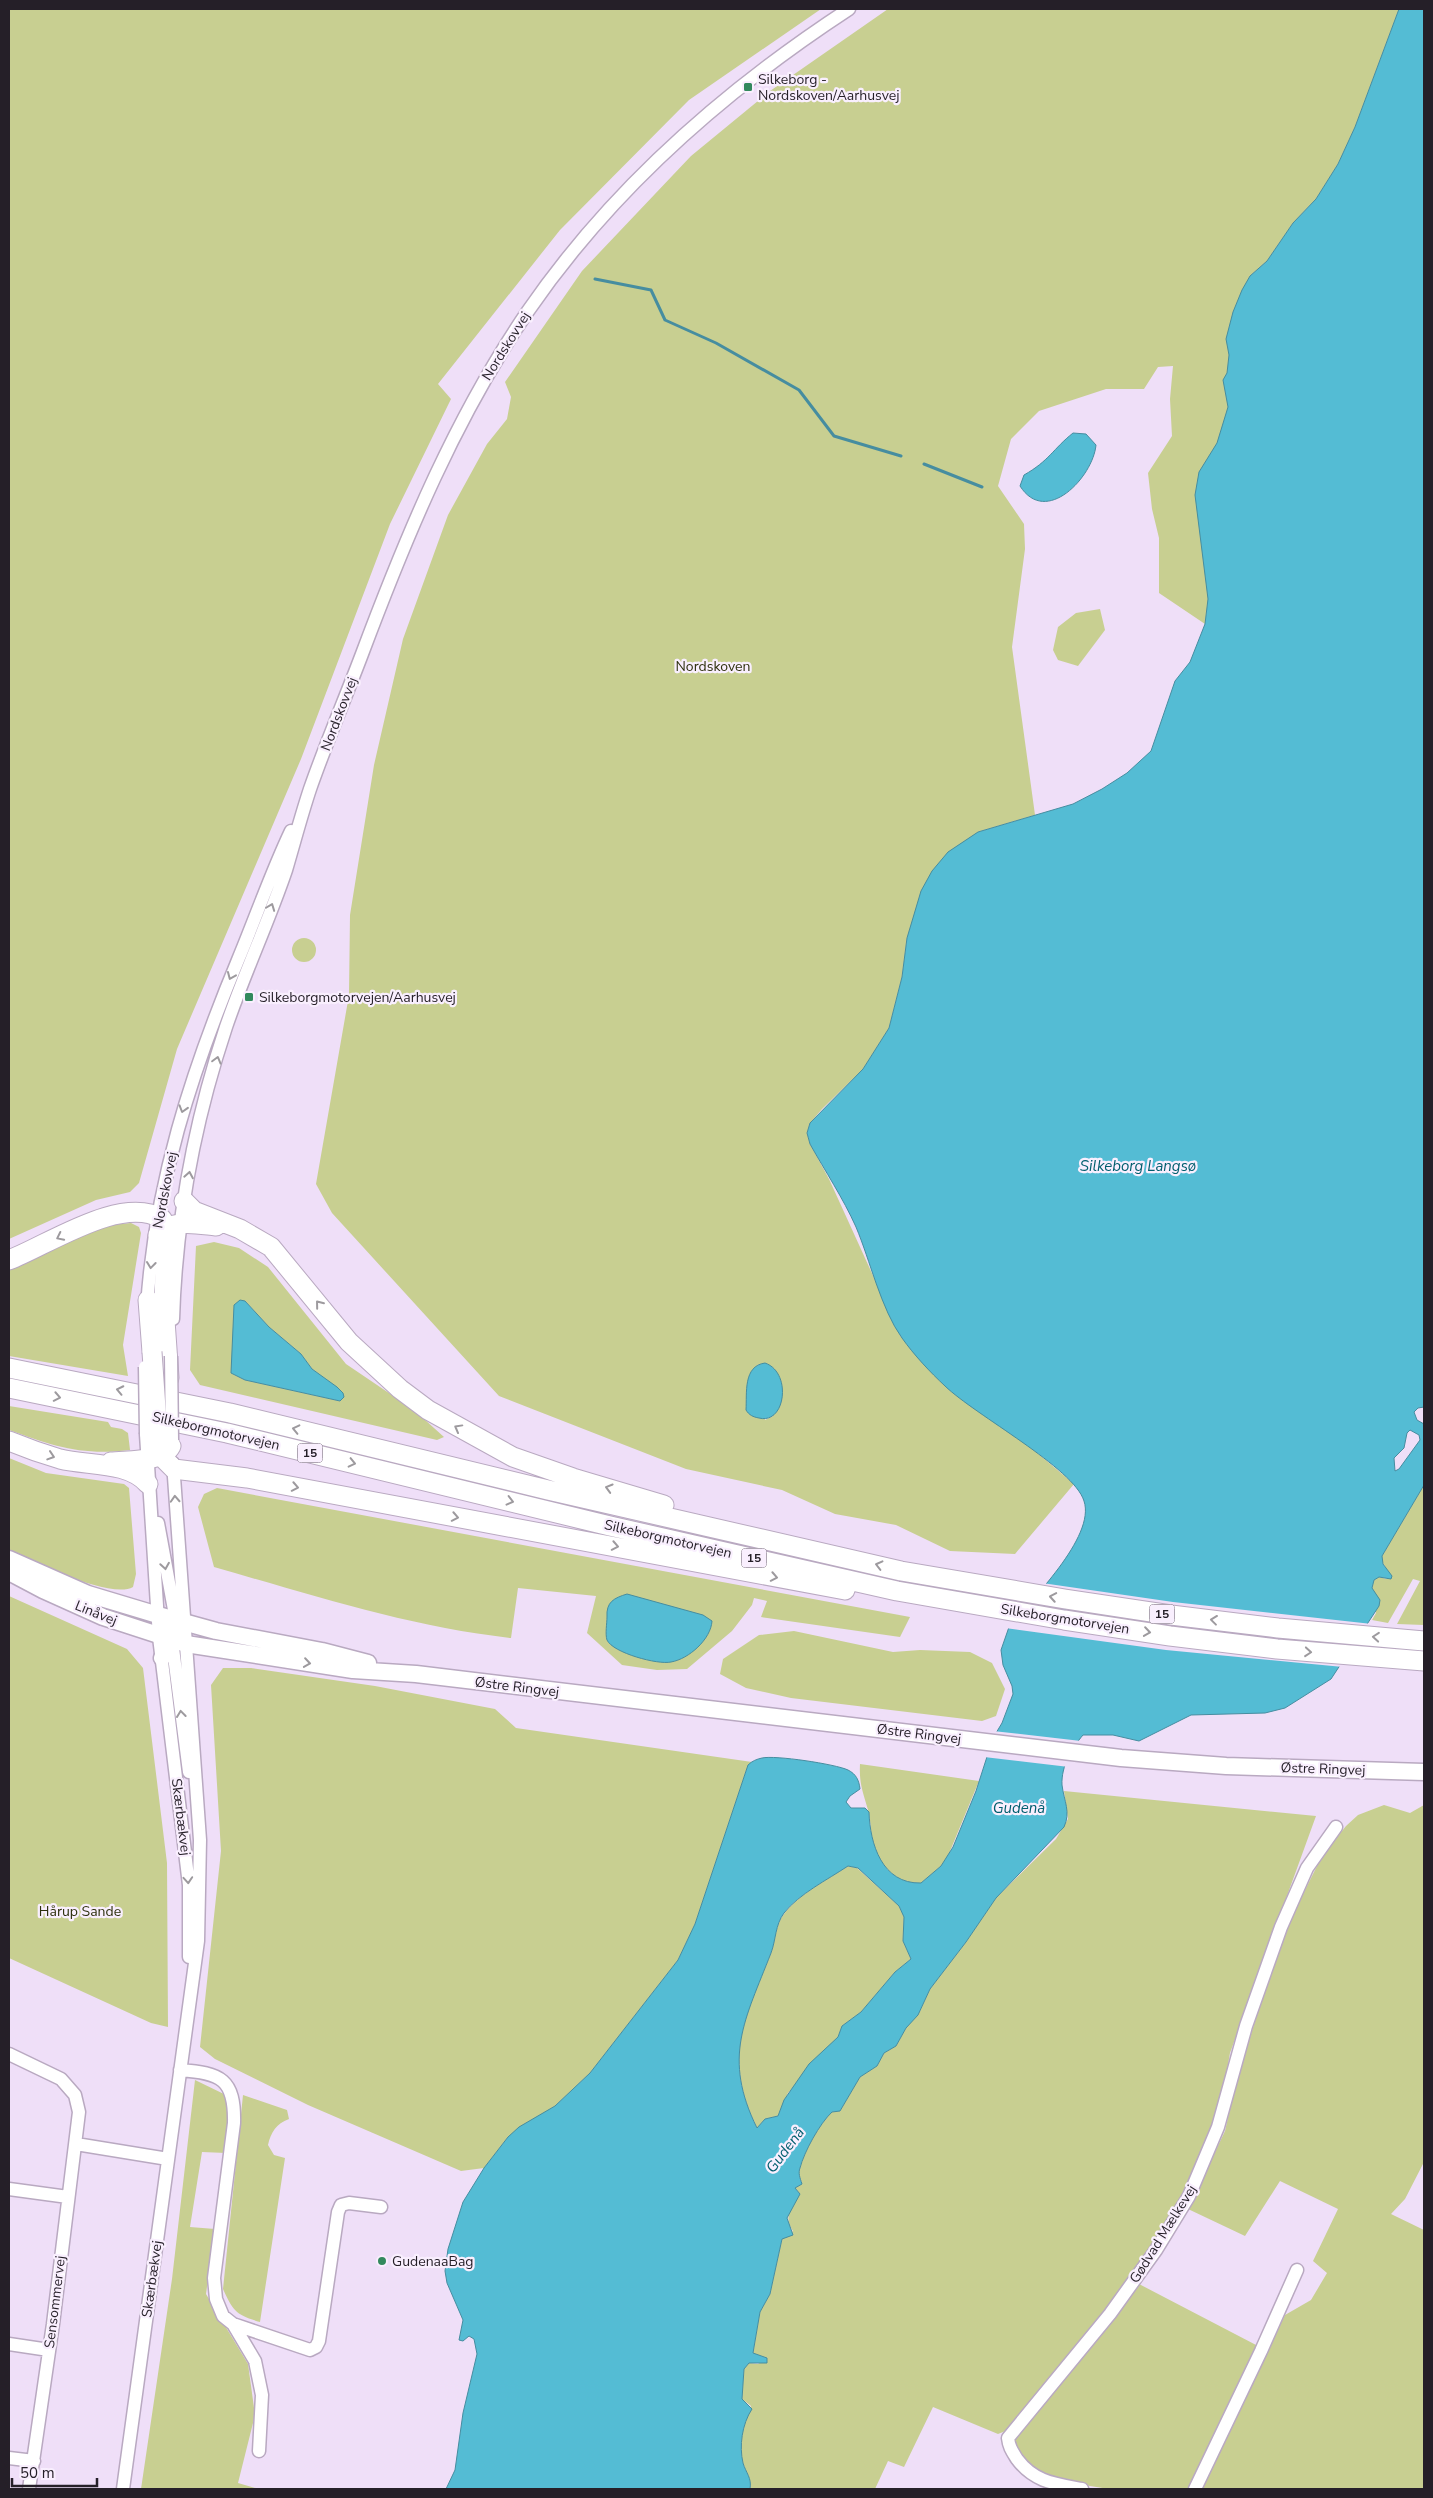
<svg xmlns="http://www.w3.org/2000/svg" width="1433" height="2498" font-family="'Nunito Sans',sans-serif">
<rect width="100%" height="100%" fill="#efdff8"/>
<path fill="#c8cf91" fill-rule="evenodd" d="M9 9H821L689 100 560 230 438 384 451 399 390 524 301 759 177 1049 139 1183 130 1192 96 1200 9 1239Z
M888 9H1399L1355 127 1338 164 1316 199 1293 223 1267 261 1250 276 1244 347 1205 624 1159 593V538L1152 509 1148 473 1172 436 1170 399 1173 366 1158 367 1144 389H1106L1039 411 1011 439 998 486 1024 524 1025 549 1012 647 1035 815 978 832 907 938 902 977 889 1028 863 1069 822 1109 810 1123 807 1133 810 1144 829 1179 901 1337 1074 1484 1015 1554 950 1551 896 1525 835 1514 782 1490 686 1469 499 1396 332 1213 316 1184 349 995 350 915 374 765 403 639 448 515 487 444 507 419 511 397 505 382 582 271 691 156 770 91ZM765 1364 773 1416 765 1420 757 1365Z
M1100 609 1105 630 1078 666 1058 660 1053 650 1058 627 1076 613Z
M292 950a12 12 0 1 1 24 0a12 12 0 1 1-24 0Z
M131 1223 139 1227 141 1233 123 1345 128 1376 9 1356V1267L109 1225Z
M214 1242 239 1248 268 1267 346 1364 414 1410 444 1437 437 1440 200 1385 190 1370 196 1246ZM245 1301 269 1327 301 1354 312 1369 343 1393 340 1401 245 1380 231 1373Z
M9 1406 108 1422 111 1427 122 1429 128 1433 130 1450C82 1456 53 1446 9 1430Z
M9 1458 46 1473 124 1484 129 1488 136 1574 133 1587C111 1600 33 1561 9 1551Z
M1424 1485V1625L1397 1624 1420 1581 1413 1579 1388 1623 1372 1620 1376 1613 1372 1588 1374 1580 1379 1577 1387 1579 1386 1568 1381 1560 1382 1556Z
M217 1488 910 1617 900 1637 761 1617 767 1601 754 1598 752 1605 732 1631 687 1669 657 1670 622 1665 587 1633 596 1596 518 1588 511 1638C410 1627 312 1595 214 1567L198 1507 204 1494Z
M9 1596 127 1649 143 1668 167 1863 168 2027 151 2023 9 1958Z
M794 1631 893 1652 920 1650 970 1652 992 1663 1005 1689 996 1716 982 1721 791 1698 746 1688 720 1674 723 1659 759 1635Z
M223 1668H251L375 1686 495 1709 516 1728 752 1762 746 1771 695 1924 678 1960 590 2073 555 2106 508 2137 484 2168 461 2171 308 2105 215 2059 200 2047 221 1851 211 1685Z
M860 1764 979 1781 948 1856 941 1866 921 1883C895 1884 879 1865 873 1841 870 1831 871 1820 868 1810 863 1792 859 1784 860 1764Z
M1064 1791 1316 1816 1230 2053 1222 2098 1206 2147 1177 2208 1119 2295 1008 2430 998 2434 933 2407 904 2467 888 2461 875 2489H750C752 2479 746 2473 743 2463 738 2444 744 2423 751 2406L742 2399 744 2369 749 2363 758 2364 767 2358 753 2354 760 2312 770 2294 782 2239 793 2231C783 2217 791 2208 800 2194L795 2188 802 2183C800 2178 798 2173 800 2168 804 2152 820 2123 832 2112L840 2111 860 2077 877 2066 884 2053 896 2046 906 2028 920 2011 930 1989 966 1942 996 1898 1056 1839 1068 1819Z
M1384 1805 1410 1813 1424 1805V2162L1405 2199 1391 2214 1424 2230V2489H1199L1285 2315 1311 2300 1327 2273 1313 2261 1338 2209 1280 2181 1245 2236 1188 2209 1225 2131 1235 2086 1269 1976 1293 1914 1322 1856 1346 1826 1358 1815Z
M848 1866 857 1868 899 1906 904 1917 903 1941 911 1959 895 1972 861 2012 842 2026 838 2037 788 2093 778 2116 765 2119 757 2128C722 2056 745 2020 771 1953 776 1940 775 1925 784 1914 799 1894 827 1880 848 1866Z
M195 2080 228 2096 226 2153 202 2152 190 2227 215 2229 206 2294 248 2364 255 2415 238 2483 259 2489H141L172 2279Z
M243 2095 287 2110 289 2119C276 2124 271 2132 268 2145L274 2155 285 2158 260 2322C236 2315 233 2311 223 2289Z
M1139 2284 1258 2346 1191 2489H1109L1046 2479 1033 2468 1018 2449 1013 2439 1114 2318Z"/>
<path fill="#54bcd4" stroke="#468da0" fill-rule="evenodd" d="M1399 9H1424V1407L1418 1408 1414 1412 1417 1420 1424 1424V1485L1382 1556 1383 1564 1392 1576 1391 1579 1379 1577 1374 1580 1372 1588 1380 1600 1379 1606 1331 1679 1285 1708 1265 1713 1191 1715 1139 1741 1113 1735H1083C1072 1748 1061 1766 1062 1785 1064 1801 1071 1812 1064 1827L996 1898 966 1942 930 1989 918 2015 906 2028 896 2046 884 2053 877 2066 860 2077 840 2111 832 2112C820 2123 804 2152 800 2168 798 2173 800 2178 802 2184L795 2188 800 2194 787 2218 793 2235 782 2239 770 2294 760 2312 753 2353 767 2358V2363H749L744 2369 742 2399 752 2409C742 2424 739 2446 743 2463 746 2473 752 2478 750 2489H446L455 2470 463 2413 477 2354 474 2339 469 2336 463 2341 459 2340 463 2320 447 2283 445 2271 448 2249 463 2202 484 2168 508 2137 519 2127 555 2106 590 2073 678 1960 695 1924 748 1765C752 1761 757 1759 762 1758 775 1755 835 1764 848 1770 856 1774 859 1780 860 1789L850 1796 846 1802 851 1808H865L869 1812C870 1844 882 1884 921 1883L941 1866 953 1847 976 1791 993 1738 1002 1723 1013 1694 1012 1686 1003 1665 1001 1650 1009 1627C1030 1601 1096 1537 1084 1501 1074 1468 975 1415 945 1386 930 1372 914 1355 902 1338 881 1309 870 1260 856 1227 843 1198 825 1171 810 1144L807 1133 810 1123 863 1069 889 1028 902 977 907 938 921 891 932 871 948 852 978 832 1073 804 1102 789 1127 773 1151 751 1175 681 1190 662 1205 624 1208 599 1195 495 1199 472 1217 443 1228 407 1223 380 1227 373 1229 355 1226 339 1233 312 1242 290 1250 276 1267 261 1293 223 1316 199 1338 164 1355 127ZM1410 1430 1419 1435 1420 1440 1399 1469 1395 1471 1394 1458 1404 1448 1407 1433ZM848 1866 858 1868 899 1906 904 1917 903 1941 911 1959 895 1972 861 2012 842 2026 838 2037 809 2064 784 2100 778 2116 765 2119 757 2128C722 2057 745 2020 771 1953 776 1940 775 1925 784 1913 799 1894 827 1880 848 1866Z
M1073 433 1086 434 1096 445C1093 477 1046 527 1020 486L1024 475C1049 461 1053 449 1073 433Z
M240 1300 245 1301 269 1327 301 1354 312 1369 337 1387 343 1393 344 1397 340 1401 245 1380 231 1373 234 1305Z
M765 1363C792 1372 786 1425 759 1418 753 1417 749 1415 746 1410 747 1393 743 1366 765 1363Z
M627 1594 703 1615 712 1621C711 1639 689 1659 671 1662 658 1665 613 1653 607 1640 605 1634 607 1623 607 1617 606 1602 614 1598 627 1594Z"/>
<path fill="#efdff8" d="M1042 1583 1173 1602 1372 1624 1359 1644 1027 1601Z
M1024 1605 1170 1627 1356 1648 1343 1667 1166 1650 1005 1628Z
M993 1731 1081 1741 1073 1750 1069 1767 984 1757Z"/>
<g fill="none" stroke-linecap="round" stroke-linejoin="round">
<path stroke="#468da0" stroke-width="3" d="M595 279 651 290 665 320 716 343 799 390 834 436 901 456
M924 464 982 487"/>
<g stroke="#b9a9c1" stroke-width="15">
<path id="minor" d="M147 1307C155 1184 191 1073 238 960 256 917 271 873 291 831
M173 1319C176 1221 195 1120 226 1027 244 974 268 923 286 870 294 843 301 816 310 789 326 743 345 699 362 654 407 534 456 416 528 311 612 189 725 90 849 9
M146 1434 159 1637 189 1885V1957
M158 1523 177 1626
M158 1616 168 1625 171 1633 189 1772
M9 2054 61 2079 75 2095 79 2112 53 2324 29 2489
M180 2070C221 2073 235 2079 234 2123L214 2278 216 2299 223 2316 233 2324 255 2361 262 2395 259 2451
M76 2144 168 2159
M9 2189 68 2197
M233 2324 310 2350 316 2347 319 2341 338 2212 341 2205 349 2203 381 2207
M9 2344 49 2350
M9 2458 34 2461
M123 2489 198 1941 200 1840 173 1463
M1082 2489C1055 2484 1034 2482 1017 2459 1012 2451 1009 2447 1008 2438L1110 2314 1156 2250 1189 2196 1218 2127 1246 2026 1281 1927 1307 1868 1336 1827
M1195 2489 1261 2351 1297 2270"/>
</g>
<g stroke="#b9a9c1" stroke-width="19">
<path id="major" d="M9 1559 88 1594 158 1615 216 1631 322 1651 368 1663
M9 1572 43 1590 103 1617 186 1644 353 1670 416 1674 1121 1758 1226 1766 1424 1772
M162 1658 168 1645 181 1638"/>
</g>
<g stroke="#b9a9c1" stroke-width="21">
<path id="highway" d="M184 1201 194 1211 240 1229 271 1247 349 1342 400 1389 428 1410 513 1457 573 1478 664 1505
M158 1235C172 1218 197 1224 216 1226
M9 1260C48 1245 122 1194 162 1219L166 1227 164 1306 169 1378
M148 1300 152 1352
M9 1368 230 1413 548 1490 901 1571 1065 1599 1171 1615 1278 1628 1424 1641
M9 1388 227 1433 610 1526 897 1591 1064 1620 1170 1636 1277 1649 1424 1661
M158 1437 165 1460 174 1469 247 1478 845 1590
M9 1441C26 1448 43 1454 60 1459 88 1466 128 1461 148 1484
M111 1462C128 1460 162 1463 171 1446"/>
</g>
<use href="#minor" stroke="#fff" stroke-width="12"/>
<use href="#major" stroke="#fff" stroke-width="16"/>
<use href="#highway" stroke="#fff" stroke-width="19"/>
<g stroke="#b9a9c1" stroke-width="15" stroke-linecap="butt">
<path id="minor-bridge" d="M171 1356 172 1440
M145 1367 146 1434"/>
</g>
<g stroke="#b9a9c1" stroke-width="21" stroke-linecap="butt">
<path id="highway-bridge" d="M152 1352 158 1437"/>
</g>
<use href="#minor-bridge" stroke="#fff" stroke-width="12"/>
<use href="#highway-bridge" stroke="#fff" stroke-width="19"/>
</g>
<defs><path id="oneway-chevron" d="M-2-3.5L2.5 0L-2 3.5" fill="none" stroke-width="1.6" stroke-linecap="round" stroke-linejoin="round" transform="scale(1.25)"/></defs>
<g stroke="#9d9a9e">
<use href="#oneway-chevron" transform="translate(271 907) rotate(-69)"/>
<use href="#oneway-chevron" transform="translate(231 976) rotate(113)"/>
<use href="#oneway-chevron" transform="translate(217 1060) rotate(-75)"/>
<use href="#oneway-chevron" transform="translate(183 1109) rotate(107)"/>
<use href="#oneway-chevron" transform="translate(189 1175) rotate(-80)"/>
<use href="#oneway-chevron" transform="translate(60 1237) rotate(154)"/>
<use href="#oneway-chevron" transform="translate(151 1265) rotate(97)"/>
<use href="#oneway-chevron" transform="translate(319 1304) rotate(-129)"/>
<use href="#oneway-chevron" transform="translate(120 1390) rotate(-168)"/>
<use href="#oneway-chevron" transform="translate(57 1397) rotate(11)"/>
<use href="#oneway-chevron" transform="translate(458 1428) rotate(-151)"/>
<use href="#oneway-chevron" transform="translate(296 1429) rotate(-167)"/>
<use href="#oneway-chevron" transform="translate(51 1456) rotate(18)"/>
<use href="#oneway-chevron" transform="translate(352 1463) rotate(13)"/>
<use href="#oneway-chevron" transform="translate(295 1487) rotate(11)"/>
<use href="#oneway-chevron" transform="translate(609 1488) rotate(-164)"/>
<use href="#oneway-chevron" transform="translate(175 1499) rotate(-93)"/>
<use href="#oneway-chevron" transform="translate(510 1501) rotate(14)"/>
<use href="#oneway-chevron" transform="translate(455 1517) rotate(11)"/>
<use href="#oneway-chevron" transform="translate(615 1546) rotate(11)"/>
<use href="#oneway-chevron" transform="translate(879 1565) rotate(-166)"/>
<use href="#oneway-chevron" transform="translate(165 1566) rotate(81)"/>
<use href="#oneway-chevron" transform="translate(774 1577) rotate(11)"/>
<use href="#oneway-chevron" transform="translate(1053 1597) rotate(-170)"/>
<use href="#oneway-chevron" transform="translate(1214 1620) rotate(-173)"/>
<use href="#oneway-chevron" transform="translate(1147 1632) rotate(8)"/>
<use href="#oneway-chevron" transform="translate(1376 1637) rotate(-175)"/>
<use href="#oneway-chevron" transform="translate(1308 1652) rotate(5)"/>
<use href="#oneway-chevron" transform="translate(307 1663) rotate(8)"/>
<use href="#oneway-chevron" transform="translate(181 1714) rotate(-97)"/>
<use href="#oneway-chevron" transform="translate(188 1880) rotate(86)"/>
</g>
<g fill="#32895d" stroke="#f9effe" stroke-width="2">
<rect x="743" y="82" width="10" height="10" rx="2.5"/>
<rect x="244" y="992" width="10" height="10" rx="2.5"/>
<circle cx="382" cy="2261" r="5"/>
</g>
<g text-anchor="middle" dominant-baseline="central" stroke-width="4.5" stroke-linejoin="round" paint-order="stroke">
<g fill="#f9effe" stroke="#655d68" stroke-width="1">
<rect x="297.5" y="1443.5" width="25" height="19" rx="4"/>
<rect x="741.5" y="1548.5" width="25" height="19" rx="4"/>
<rect x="1149.5" y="1604.5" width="25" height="19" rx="4"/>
</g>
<g font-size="12" font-weight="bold" fill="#251f28">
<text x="310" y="1453">15</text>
<text x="754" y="1558">15</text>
<text x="1162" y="1614">15</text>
</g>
<g font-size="14" fill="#251f28" stroke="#f9effe" text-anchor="start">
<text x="758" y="79">Silkeborg -<tspan x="758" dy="16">Nordskoven/Aarhusvej</tspan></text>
<text x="259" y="997">Silkeborgmotorvejen/Aarhusvej</text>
<text x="392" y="2261">GudenaaBag</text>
</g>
<g font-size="14" fill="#251f28" stroke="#f9effe">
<text transform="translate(506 346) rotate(-58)">Nordskovvej</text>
<text transform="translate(339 714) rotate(-69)">Nordskovvej</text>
<text transform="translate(165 1190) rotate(-79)">Nordskovvej</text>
<text transform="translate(216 1431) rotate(13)">Silkeborgmotorvejen</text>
<text transform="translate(668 1539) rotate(13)">Silkeborgmotorvejen</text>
<text transform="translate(96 1613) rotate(22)">Linåvej</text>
<text transform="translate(1065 1619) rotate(9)">Silkeborgmotorvejen</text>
<text transform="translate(517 1687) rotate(7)">Østre Ringvej</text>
<text transform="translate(919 1734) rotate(7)">Østre Ringvej</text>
<text transform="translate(1323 1769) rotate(2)">Østre Ringvej</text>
<text transform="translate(181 1817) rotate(83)">Skærbækvej</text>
<text transform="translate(1163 2234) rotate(-58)">Gødvad Mælkevej</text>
<text transform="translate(152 2279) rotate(-82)">Skærbækvej</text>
<text transform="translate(55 2302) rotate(-83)">Sensommervej</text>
</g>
<g font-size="14" fill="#2e300e" stroke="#f9effe">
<text x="713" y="666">Nordskoven</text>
<text x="80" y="1911">Hårup Sande</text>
</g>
<g font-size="15" font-style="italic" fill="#005e6e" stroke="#f9effe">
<text x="1138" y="1166">Silkeborg Langsø</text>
<text x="1019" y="1808">Gudenå</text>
<text transform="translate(785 2150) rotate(-53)">Gudenå</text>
</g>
</g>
<rect width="1433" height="2498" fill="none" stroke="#251f28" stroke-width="20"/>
<path d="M12 2478v8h85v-8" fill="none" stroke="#251f28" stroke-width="2.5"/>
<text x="20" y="2478" font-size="15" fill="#251f28" stroke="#f9effe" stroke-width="4" paint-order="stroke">50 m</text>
</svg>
